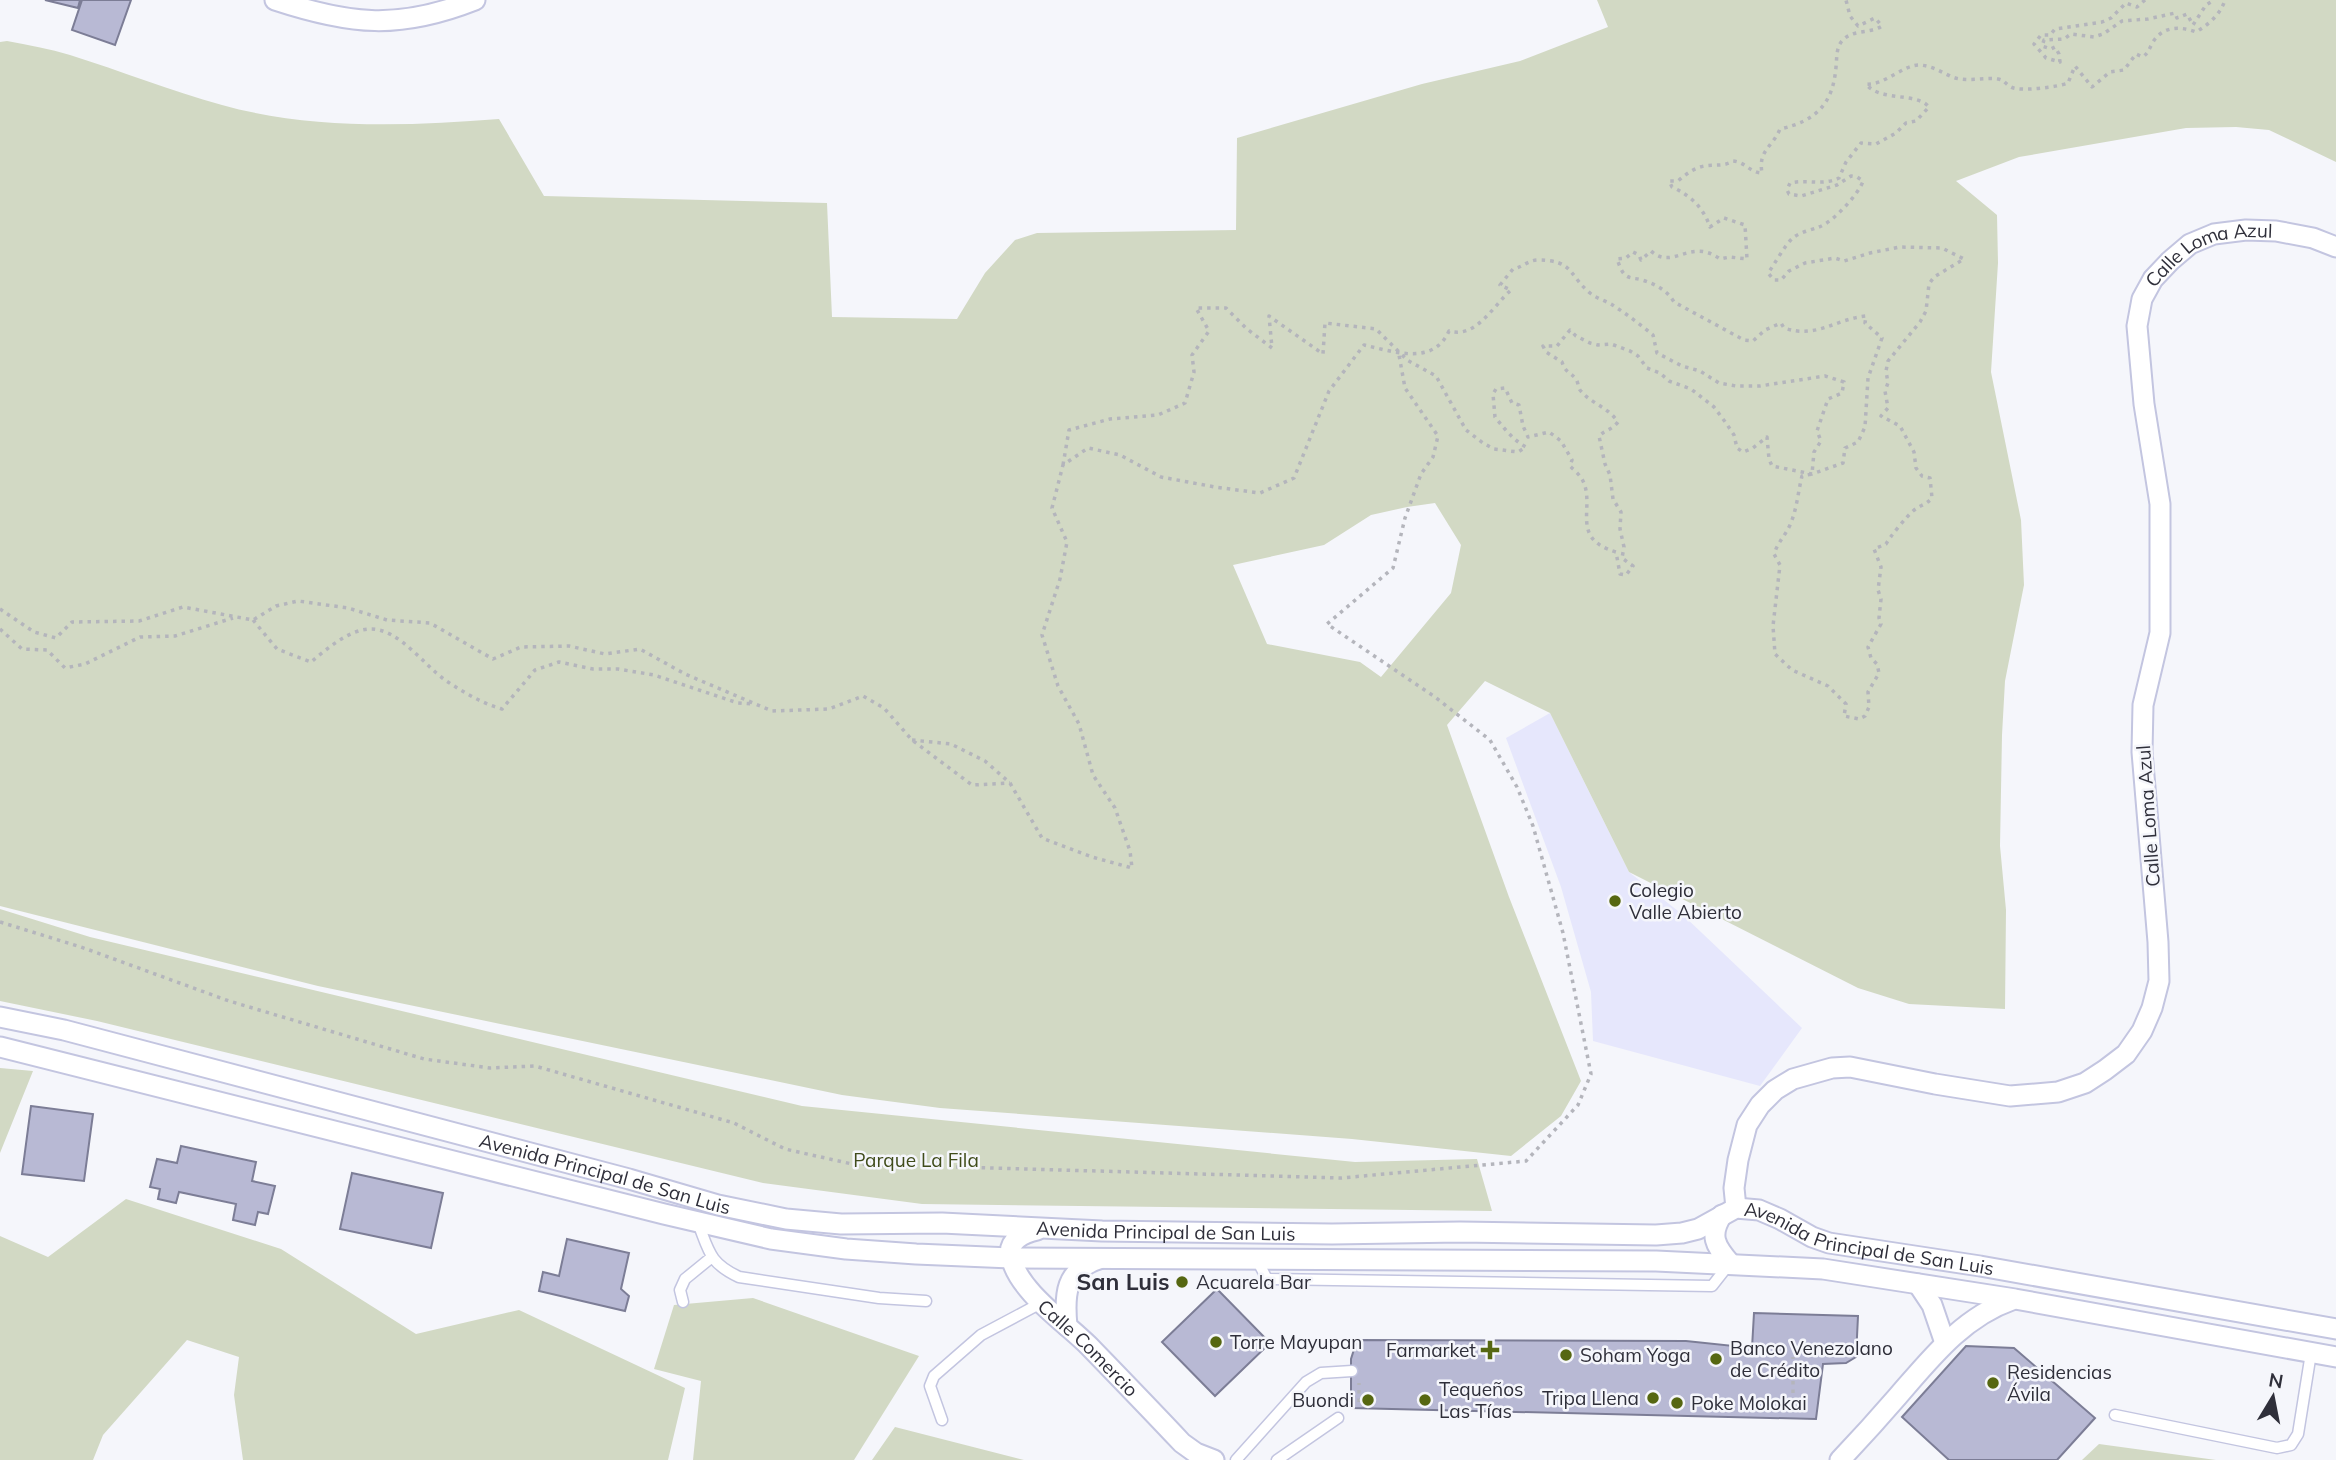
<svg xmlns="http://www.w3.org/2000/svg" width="2336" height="1460" font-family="Mulish,sans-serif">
<rect width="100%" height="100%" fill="#f5f6fb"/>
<path fill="#e6e7fc" d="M1550 713 1629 872 1683 915 1802 1028 1760 1086 1593 1041 1591 992 1561 887 1506 738Z"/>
<path fill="#d2d9c4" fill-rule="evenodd" d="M1597 0H2336V162L2269 130 2236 127 2186 128 2019 157 1956 181 1997 215 1998 263 1991 372 2021 520 2024 585 2005 681 2002 735 2000 846 2006 910 2005 1009 1909 1004 1858 988 1629 872 1550 713 1485 681 1447 725 1509 897 1581 1081 1561 1116 1511 1156 1352 1139 940 1108 842 1095 318 986 0 906V42L7 41C28 45 50 49 70 55 121 71 171 91 222 105 311 130 408 126 499 119L544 196 827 203 832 317 957 319 985 273 1015 240 1037 233 1236 230 1237 138 1422 84 1520 61 1608 27ZM1435 503 1461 545 1451 593 1381 677 1360 662 1267 644 1233 565 1324 545 1371 515 1407 507Z
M0 909 90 937 802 1106 1355 1162 1477 1159 1492 1211 922 1204 763 1183 97 1021 0 1001Z
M0 1068 33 1071 0 1153Z
M126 1199 281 1249 416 1334 519 1310 685 1388 668 1460H243L234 1395 239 1357 187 1340 103 1435 93 1460H0V1236L48 1257Z
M753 1298 919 1356 854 1460H693L701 1381 654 1369 674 1305Z
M895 1427 1024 1460H872Z
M2099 1444 2216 1460H2082Z"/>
<path fill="#b8b9d4" stroke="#7c7d96" stroke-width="2" d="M45 0H80L78 8Z
M82 0H131L115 45 72 30Z
M31 1106 93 1114 84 1181 22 1174Z
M181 1146 256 1162 252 1181 275 1186 268 1214 258 1212 255 1225 233 1220 236 1204 179 1192 176 1203 158 1199 160 1189 150 1187 157 1159 177 1163Z
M352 1173 443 1193 431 1248 340 1229Z
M567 1239 629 1253 621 1289 629 1296 625 1311 539 1291 543 1272 559 1276Z
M1217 1289 1270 1343 1215 1396 1162 1342Z
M1754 1313 1858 1316 1856 1357 1846 1363 1823 1364 1816 1419 1351 1408V1359L1357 1340 1686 1341 1752 1348Z
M1966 1346 2014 1348 2095 1418 2057 1460H1949L1902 1417Z"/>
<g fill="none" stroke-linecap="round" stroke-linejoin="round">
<g stroke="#c3c5e0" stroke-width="13">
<path id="lane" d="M698 1223C709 1251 709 1263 739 1277L879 1298 926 1301
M1257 1260 1267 1279 1712 1286 1730 1263
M683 1302 680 1290 685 1279 712 1257
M2115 1415 2277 1448 2291 1445 2298 1434 2311 1353
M942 1420 930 1386 934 1376 981 1335 1041 1303
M1236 1460 1306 1382 1321 1373 1352 1371
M1277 1460 1338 1418"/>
</g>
<g stroke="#c3c5e0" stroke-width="23">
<g id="street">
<path d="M275 0C351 25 399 30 475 0"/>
<path id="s1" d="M0 1017 64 1030 629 1179 718 1205 786 1219 841 1224 942 1223 1102 1231 1332 1234 1460 1232 1656 1235 1682 1233 1698 1229 1736 1208 1759 1210 1780 1219 1812 1237 1829 1243 1980 1266 2336 1329"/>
<path d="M0 1047 664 1214 771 1239 846 1249 916 1254 1011 1258 1656 1261 1823 1269 2015 1299 2336 1357"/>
<path id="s2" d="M1736 1208 1734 1188 1738 1160 1747 1125 1760 1105 1775 1090 1793 1079 1832 1068 1850 1067 1935 1084 2010 1096 2058 1092 2085 1083 2105 1070 2126 1054 2142 1031 2152 1008 2159 981 2158 942 2142 752 2143 705 2160 633V504L2144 404 2137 326 2142 299 2153 279 2170 261 2190 244 2214 234 2246 230 2276 231 2313 238 2336 247"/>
<path d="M1722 1215C1709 1235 1715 1246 1730 1263"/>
<path id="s3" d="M1037 1230C1024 1233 1007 1240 1011 1257 1018 1291 1065 1322 1089 1346 1120 1378 1151 1410 1182 1443L1196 1453 1214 1460"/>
<path d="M1918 1284 1932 1305 1945 1343"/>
<path d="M1067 1326C1064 1295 1065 1270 1099 1259"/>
<path d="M1840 1460C1860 1439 1879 1418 1898 1396 1931 1358 1963 1317 2012 1300"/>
</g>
</g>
<path stroke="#b4b5bc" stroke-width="3.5" stroke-dasharray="3.5 5" stroke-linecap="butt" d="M2145 0 2137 7 2126 3 2111 18 2102 22 2055 29 2050 35H2041L2034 44 2046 58 2060 62 2059 54 2055 47 2051 49 2042 46 2044 40 2064 39 2071 34 2094 37 2103 34 2122 21 2148 19 2175 13 2177 18 2187 14 2193 25 2206 5 2214 0
M1063 465 1069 430 1110 419 1158 415 1185 403 1194 372 1192 355 1209 331 1196 308H1226L1247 329 1272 348 1269 316 1323 354 1325 323 1376 329 1407 360 1436 376 1466 430 1483 443 1494 449 1518 452 1526 447C1513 440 1504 428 1495 417L1493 394 1496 389 1505 388 1512 403 1519 405 1523 426 1528 437 1549 432 1561 441 1572 460 1570 466C1574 470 1579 474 1582 479 1597 506 1568 538 1616 552L1620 574 1626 575 1633 566 1622 558 1624 547 1620 529 1621 512 1613 499 1610 475 1605 464 1599 436C1605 430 1612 430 1618 422 1608 407 1590 403 1580 390 1578 387 1578 382 1576 379 1570 372 1565 372 1562 362L1546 352 1543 346H1557L1570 330 1576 336 1590 343 1598 345 1611 344 1630 351 1638 356 1647 368 1660 373 1669 381 1691 389 1714 407 1726 423 1734 435 1737 448 1743 452 1753 448 1767 437 1769 459 1772 466 1812 474 1843 463 1845 448 1858 442 1865 427 1868 378 1882 338 1865 323 1866 316C1835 319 1817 339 1784 328L1781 323 1765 330 1753 341 1744 340 1674 302C1667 290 1655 284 1642 280 1636 278 1630 279 1625 275 1621 271 1619 264 1617 259L1626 258 1633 252 1639 255 1641 260 1651 251C1673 271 1690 237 1720 259L1730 257 1747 259 1745 225 1724 218 1710 227C1703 207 1691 196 1672 187L1669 181H1678C1686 174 1694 168 1704 166 1714 164 1724 167 1733 161 1746 162 1750 173 1762 173 1758 150 1772 148 1780 129 1816 121 1833 104 1836 67 1837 58 1836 48 1842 41 1852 29 1870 34 1882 26L1875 18 1858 26 1850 16 1846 0
M0 609 34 632 56 638 72 622 139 621 183 607 253 620 276 606 298 601 348 608 387 620 430 623 493 659 521 647 569 646 605 654 640 649 685 674 772 711 829 709 863 696 884 708 912 740 972 785 1010 783
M253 620 277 649 311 662C327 649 349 629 371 629 399 629 424 665 445 680 463 692 481 703 502 709L535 670 559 662 593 669H618L654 675 738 703 752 704
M0 629 22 649 47 650 65 668 85 664 140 637 175 636 233 618
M912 740 951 744 985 761 1010 783 1042 838 1092 857 1132 868 1130 851 1115 808 1093 775 1079 724 1058 686 1042 635 1060 579 1067 542 1052 508 1063 465 1088 448 1120 455 1161 477 1215 487 1260 493 1294 478 1329 391 1364 345C1395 352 1433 366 1449 331 1476 339 1493 306 1511 290L1500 285 1513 269C1523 267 1528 260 1538 260 1574 260 1569 276 1590 293 1597 299 1607 301 1614 306 1628 315 1641 325 1653 335L1657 353 1682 366 1700 371 1719 383 1736 386H1760L1825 376 1844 382 1842 393 1828 399 1817 431 1821 441 1814 452 1812 474 1802 476C1798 492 1797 509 1790 525 1785 536 1778 542 1774 554L1780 565 1773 626 1775 654 1792 670 1828 686 1846 704 1844 716 1859 719 1865 716 1869 707 1868 692 1879 673 1877 664 1871 658 1868 647 1881 624 1879 618 1881 599 1878 590 1881 567 1874 549 1886 544C1889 538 1907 516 1913 511 1920 505 1926 505 1932 498L1930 478 1922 476 1916 468 1914 452 1900 426 1881 416 1888 408 1885 391 1888 383 1886 371 1888 361 1920 322 1926 311 1929 284 1934 277 1964 259 1942 248 1900 247 1870 253 1844 261 1835 258 1805 263 1789 271 1781 280H1774L1768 273C1775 264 1785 244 1794 237 1801 232 1811 230 1819 227 1832 223 1859 194 1863 181L1857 177 1851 176 1837 185 1801 196 1789 194 1787 190 1790 183C1807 179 1823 186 1839 178L1846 162 1861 143 1876 144 1896 133 1906 123 1916 121 1929 107C1917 92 1880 102 1866 84 1884 86 1904 64 1920 65 1931 66 1940 71 1950 76 1964 83 1983 77 1998 79 2005 80 2005 84 2011 87 2020 92 2058 87 2068 83L2075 66 2092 87 2110 72 2124 70 2136 54 2143 57C2149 52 2149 49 2153 42 2163 26 2180 26 2196 32 2209 24 2220 15 2225 0
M0 922 81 947 229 1001 424 1059 490 1068 535 1066 734 1123 785 1149 852 1164 1341 1178 1526 1161 1578 1105 1591 1074 1563 933 1533 826 1517 787 1490 740 1435 697 1327 624 1393 568 1405 518 1421 474 1433 457 1438 436 1405 388 1399 355
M1359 1402V1383
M1793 1410V1357"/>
<use href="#lane" stroke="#fff" stroke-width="10"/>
<use href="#street" stroke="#fff" stroke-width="19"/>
</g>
<g fill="#566711" stroke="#f5f6fb" stroke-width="2.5">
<circle cx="1615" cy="901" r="7"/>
<circle cx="1182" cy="1282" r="7"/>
<circle cx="1216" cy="1342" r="7"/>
<path d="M1486.5 1339.5h7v7h7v7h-7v7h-7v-7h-7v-7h7z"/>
<circle cx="1566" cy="1355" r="7"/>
<circle cx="1716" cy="1359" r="7"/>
<circle cx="1993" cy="1383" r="7"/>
<circle cx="1653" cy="1398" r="7"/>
<circle cx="1368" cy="1400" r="7"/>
<circle cx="1425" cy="1400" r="7"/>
<circle cx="1677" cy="1403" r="7"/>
</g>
<g text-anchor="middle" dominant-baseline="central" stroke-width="5" stroke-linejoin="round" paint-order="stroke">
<g font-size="19" fill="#2f2f3a" stroke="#f5f6fb">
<text stroke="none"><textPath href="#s2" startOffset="1354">Calle Loma Azul</textPath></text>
<text transform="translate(2148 816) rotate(-94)">Calle Loma Azul</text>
<text stroke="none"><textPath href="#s1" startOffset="625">Avenida Principal de San Luis</textPath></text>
<text stroke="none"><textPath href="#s1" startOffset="1192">Avenida Principal de San Luis</textPath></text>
<text stroke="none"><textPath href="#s1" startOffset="1906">Avenida Principal de San Luis</textPath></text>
<text stroke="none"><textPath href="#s3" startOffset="163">Calle Comercio</textPath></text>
</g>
<g font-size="19" fill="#2f2f3a" stroke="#f5f6fb" text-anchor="start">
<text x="1629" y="890">Colegio<tspan x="1629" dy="22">Valle Abierto</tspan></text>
<text x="1196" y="1282">Acuarela Bar</text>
<text x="1230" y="1342">Torre Mayupan</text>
<text x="1730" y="1348">Banco Venezolano<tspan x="1730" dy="22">de Crédito</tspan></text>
<text x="1476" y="1350" text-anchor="end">Farmarket</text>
<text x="1580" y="1355">Soham Yoga</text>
<text x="2007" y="1372">Residencias<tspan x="2007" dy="22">Ávila</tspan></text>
<text x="1439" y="1389">Tequeños<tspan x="1439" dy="22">Las Tías</tspan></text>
<text x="1639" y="1398" text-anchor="end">Tripa Llena</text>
<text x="1354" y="1400" text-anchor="end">Buondi</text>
<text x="1691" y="1403">Poke Molokai</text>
</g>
<g font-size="19" fill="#404c1b" stroke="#f5f6fb">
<text x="916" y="1160">Parque La Fila</text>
</g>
<g font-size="23" font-weight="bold" fill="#2f2f3a" stroke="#f5f6fb">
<text x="1123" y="1281">San Luis</text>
</g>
</g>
<g transform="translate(2273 1397) rotate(10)" stroke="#f5f6fb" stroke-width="5" paint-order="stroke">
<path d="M0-5L12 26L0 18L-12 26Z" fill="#2f2f3a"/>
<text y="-10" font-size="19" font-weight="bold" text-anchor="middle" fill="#2f2f3a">N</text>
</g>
</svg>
